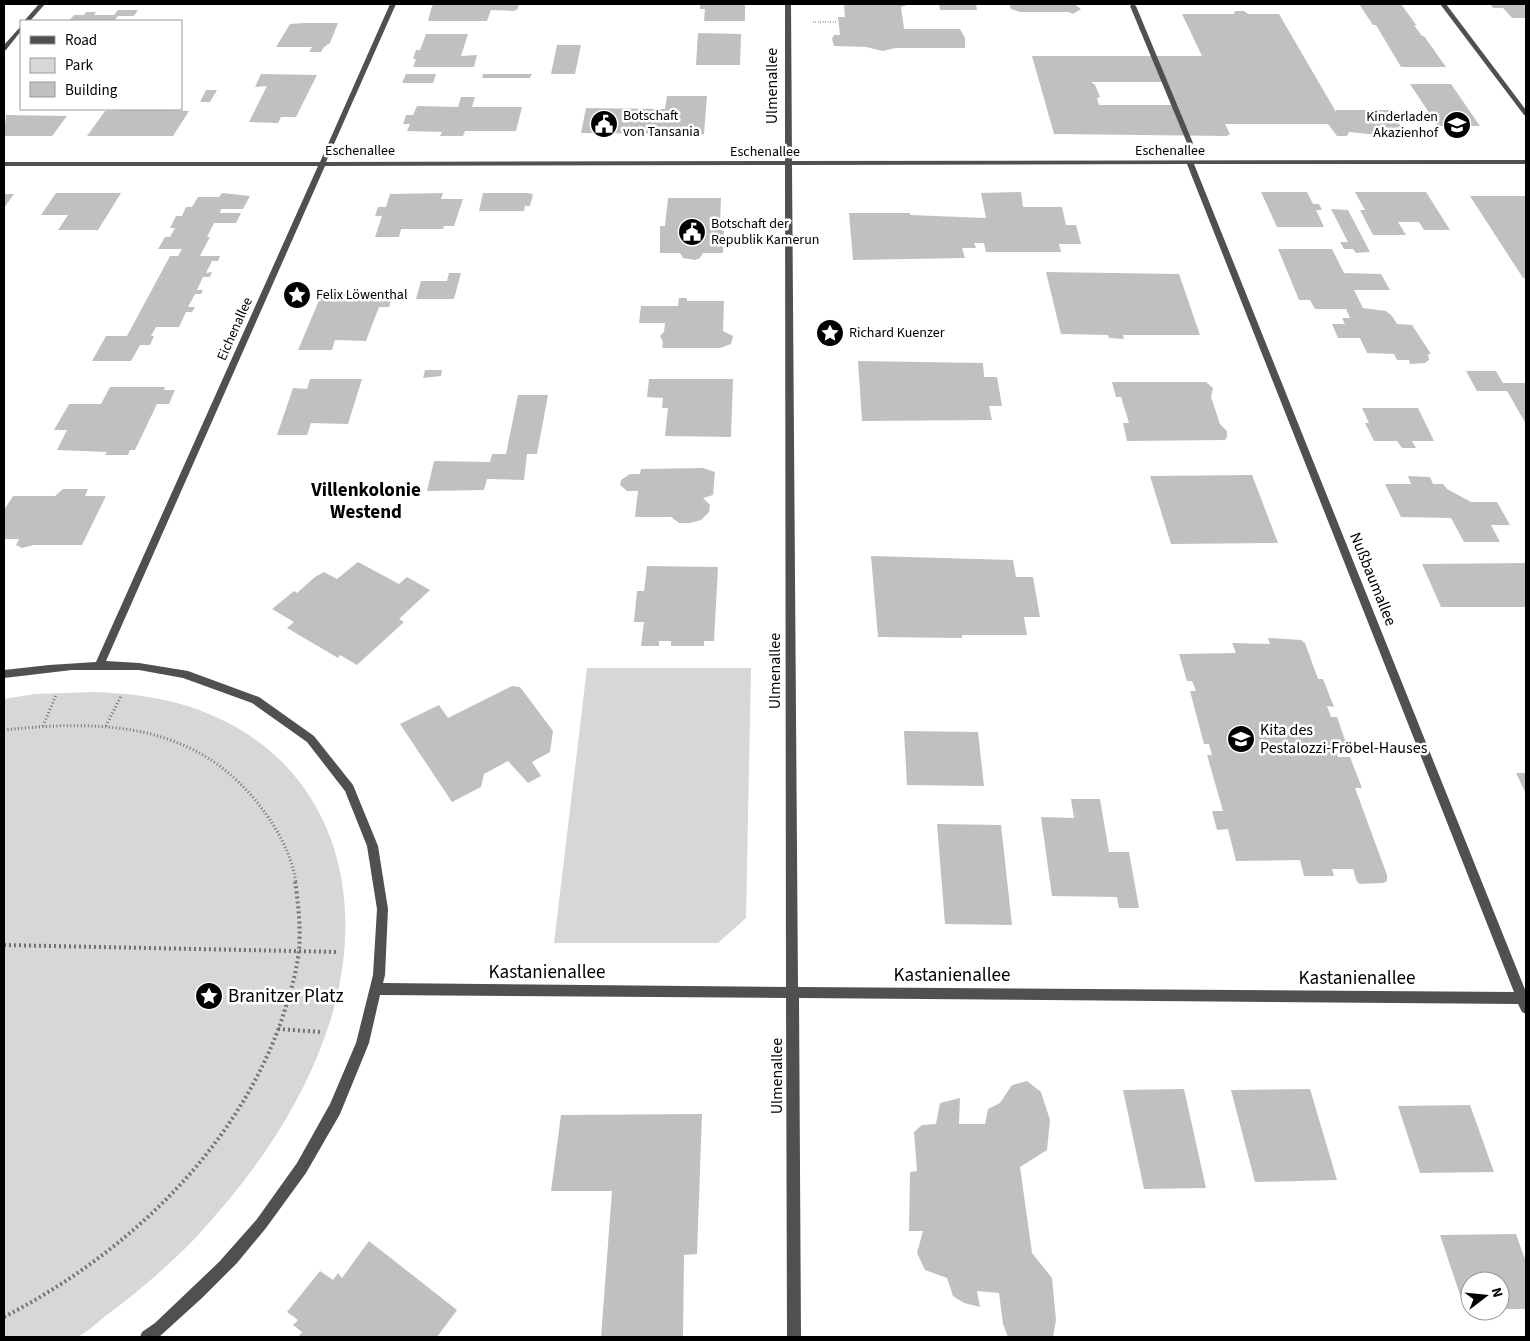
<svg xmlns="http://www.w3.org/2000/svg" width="1530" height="1341" font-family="'Source Sans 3',sans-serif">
<rect width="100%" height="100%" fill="#fff"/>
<path fill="#d7d7d7" d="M587 668H751L746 918 718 943H554Z
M95 692C123 693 150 696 177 703 333 746 377 897 324 1039 297 1113 252 1176 199 1234 170 1265 138 1292 104 1317 96 1324 86 1333 77 1337 66 1340 18 1337 4 1337V699L35 694Z"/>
<path fill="#c0c0c0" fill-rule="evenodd" d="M435 4H519L518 9 514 11 491 10 487 21H428L432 6Z
M700 4H745V21H704L705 9H700Z
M844 4H910L901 7 904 29H960L965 38V48H895L883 51 866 47 834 46 832 39 834 35H840L838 17H845Z
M939 4H976L977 10H940Z
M1009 4H1074L1081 9 1073 14 1069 12H1020L1011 9Z
M1359 4H1401L1417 26 1414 25 1422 36H1424L1446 67H1401L1376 25H1373Z
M1490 4H1526V18H1512L1503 8H1493Z
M118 10H138L134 16H118L114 21H69L74 15H84L86 12H96L94 15H114Z
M1235 11H1244L1248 14H1279L1336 112V110H1390L1405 133 1386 132 1389 136 1349 132 1347 136H1337L1328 124H1225L1230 134 1227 136 1054 134 1032 56H1202L1182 14H1234ZM1091 82H1165L1174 105H1099L1097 98 1100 97 1095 85Z
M304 23H338L330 43 324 47 321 52H309L312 47H276L290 24Z
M698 33 741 34 740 65H696Z
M426 34H468L461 56 477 55 474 67H413L416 59H413L416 50H420Z
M557 45H581L575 74H551Z
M261 74 317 75 296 117H281L278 123 249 122 267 86 255 87Z
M406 74H436L433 83H402Z
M483 74H532L530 78H482Z
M1410 84H1451L1480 126H1438Z
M206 90H217L210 102H200Z
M667 96H707L704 134 581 133 586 108 665 109Z
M461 97H475L472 107H522L516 131H465L463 136H440L442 132 407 131 410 124H403L406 115H413L417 106 458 107Z
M147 109 189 111 173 136H87L105 111Z
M6 115 67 116 52 136H4Z
M1021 192 1023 207H1062L1066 225H1076L1081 244H1059L1061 252H986L984 243H974L976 248H962L965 258 853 260 849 213H910V215L986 218 981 193Z
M1261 192H1307L1313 204H1319L1322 210H1316L1324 227H1277Z
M1355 192H1426L1450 230H1424L1419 222H1398L1406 235H1373L1360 210H1365Z
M56 193H121L98 230H58L68 215H41Z
M222 193 250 196 243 209H221L220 213H241L236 223H214L207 237H210L200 256H220L218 261H212L206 273 212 272 210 277H203L197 290H203L201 294H195L188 307H195L192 312H186L179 327H156L151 336H154L150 345H140L131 361H92L106 336H127L170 256H178L182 249H158L165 237H170L175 228H170L176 216H182L186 207H192L198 197H219Z
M443 193 441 199H463L454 226H444L443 229H401L399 237H375L382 216H375L378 207H386L390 194Z
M483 193H527L533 194 530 206H525L524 211H479Z
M4 194H14L4 208Z
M1470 196H1526V278H1523Z
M668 198H721L720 226H724L723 253H703L700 258 695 260 683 258 680 253H660V226H665Z
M1331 209 1348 210 1370 252 1356 253 1353 249H1344L1340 242H1348Z
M1278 249H1332L1344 273 1381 274 1390 290H1354L1363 308 1386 311 1392 316 1397 324 1412 325 1431 354H1428L1429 360 1425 363 1410 364 1409 360H1397L1394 354 1367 353 1360 338H1338L1332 324H1345L1342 318H1350L1346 309H1315L1310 300H1299Z
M1046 272 1179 274 1200 335H1123L1124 339 1109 338 1108 335 1061 334Z
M449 273H461L454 299H416L421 281H447Z
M339 292 354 293 351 298H392L389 307H379L366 341 335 340 332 350H298L320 298H337Z
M679 298H687V301H724L723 331 733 336 731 344 720 348H662L663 342 660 336 664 332 665 323H639L641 306H678Z
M858 361 983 363 984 377H997L1002 406H989L992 420 862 421Z
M425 370H442L441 376 423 378Z
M1466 371H1496L1503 383H1526V424L1507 391H1477Z
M310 379H362L348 424 311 423 307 435H277L293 388 307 389Z
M649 379H733L731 437 665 436 668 408H662L663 398 647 397Z
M1112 382H1206L1213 388 1211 397 1220 424 1227 431V437L1225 440 1127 441 1123 423H1129L1121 397H1116Z
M110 387H165L164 390H175L169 404H157L135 450H130L128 455H105L107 452 57 450 67 430H54L69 404H101Z
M518 395H548L537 454H527L524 480 487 479 484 490 427 491 434 461 490 462 492 454H506Z
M1362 408H1418L1434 441H1412L1416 448H1402L1397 441H1374L1365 423H1369Z
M703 468 715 472 713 495 703 498 710 505 709 512 701 520 690 523H679L671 517H635L638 491H627L620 485 621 480 630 474H640L641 469Z
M1252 475 1278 543 1171 544 1150 476Z
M1408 476 1430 477 1433 484H1443L1447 489 1471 502H1497L1510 525H1491L1500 542H1464L1451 518 1401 517 1385 484H1411Z
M63 489H88L85 496H106L82 545H34L22 548 16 545 19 539H4V510L13 496H55Z
M871 556 1013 560 1016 577H1033L1040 617H1024L1027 635H962V638L878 637Z
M358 562 399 584 407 577 430 590 399 619 404 622 357 665 340 655 338 658 287 628 294 622 272 609 294 591 297 593 315 577 324 572 337 579Z
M1526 563V607H1441L1422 564Z
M647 566 718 567 714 641H704V646H671V641H659V646H641L644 622H634L637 591H644Z
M1268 638 1301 640 1305 643 1318 679H1323L1334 707 1327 706 1331 717H1337L1347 746H1333L1338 757H1350L1362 788H1355L1387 875V881L1383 883 1360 884 1357 882 1353 869H1332L1334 876H1304L1300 860 1236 861 1228 829 1217 830 1212 811H1223L1207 755H1212L1209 744H1204L1190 691H1196L1192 681H1187L1179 654 1236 653 1232 643 1270 644Z
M512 686 520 687 553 731 550 752 532 762 541 776 528 783 508 761 484 774 481 787 452 802 400 724 439 705 448 718Z
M904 731 978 732 984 786 907 785Z
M1516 773H1526V794Z
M1071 799H1100L1109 852H1129L1139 908H1119L1117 897 1052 896 1041 817 1074 818Z
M937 824 1001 825 1012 925 945 924Z
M1027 1081 1041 1092 1050 1120 1047 1150 1020 1167 1032 1253 1052 1278 1056 1320 1053 1337H1008L1003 1324 999 1293 977 1291 980 1307 964 1303 953 1296 947 1278 925 1270 917 1253 923 1231H909L910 1172 917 1171 914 1132 922 1125 936 1124 940 1103 960 1098 959 1124H985L988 1109 1000 1103 1012 1085Z
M1184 1089 1206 1188 1144 1189 1123 1090Z
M1310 1089 1337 1180 1255 1182 1231 1090Z
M1470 1105 1494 1172 1420 1173 1398 1106Z
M702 1114 697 1254 684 1255 683 1337H601L612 1191H551L561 1115Z
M1516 1234 1526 1262V1309H1500V1281H1470V1310H1465L1440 1235Z
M369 1241 457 1310 437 1337H298L302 1332 293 1325 298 1320 287 1312 320 1271 333 1280 338 1273 342 1278Z"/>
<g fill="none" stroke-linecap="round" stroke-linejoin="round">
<path stroke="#727272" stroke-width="2" stroke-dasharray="0.5 2" stroke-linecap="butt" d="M813 22H838"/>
<path stroke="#727272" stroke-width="3" stroke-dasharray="1 2.5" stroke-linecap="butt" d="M43 726 56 695
M106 726 121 696
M4 730C98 720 191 721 256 801 275 824 291 852 296 882"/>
<path stroke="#727272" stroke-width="4" stroke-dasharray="2 3" stroke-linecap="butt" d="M4 945 339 952
M278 1029 321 1032
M4 1317C126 1254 236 1151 282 1019 289 996 297 973 299 949 301 929 298 901 295 881"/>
<path fill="#505050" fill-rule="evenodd" d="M1133 4 1136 6 1193 143 1192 144 1187 143 1130 6Z"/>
<path fill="#505050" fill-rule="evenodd" d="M39 4H45L30 21H24Z
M390 4H396L326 162 785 161V4H791L792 161 1526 160V164H1194L1526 992V1014L1522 1012 1518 1004 799 998 801 1337H787L786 998 380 995 369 1043 340 1114 306 1173 266 1228 237 1263 202 1298 159 1337H140L142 1332 155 1323 219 1262 257 1219 297 1163 330 1104 356 1043 373 975 377 909 367 846 345 791 307 742 252 703 183 678 139 670H72L4 678V670L49 665 96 662 318 166H4V162H320ZM1187 164 1514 992 798 987 792 165ZM785 165 786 987 383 983 385 975 388 909 378 846 353 785 314 736 259 697 188 671 139 663 106 661 325 166Z
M1440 4H1446L1526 110V116L1524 115Z
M21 26V31L6 50 4 51V45Z"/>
</g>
<defs>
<g id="civic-disc" transform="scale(1.4375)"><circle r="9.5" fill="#000" stroke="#fff"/><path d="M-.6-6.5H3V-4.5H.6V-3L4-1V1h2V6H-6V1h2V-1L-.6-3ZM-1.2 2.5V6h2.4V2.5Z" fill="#fff"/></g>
<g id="school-disc" transform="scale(1.4375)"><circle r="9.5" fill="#000" stroke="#fff"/><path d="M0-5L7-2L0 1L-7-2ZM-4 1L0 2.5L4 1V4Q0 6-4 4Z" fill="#fff"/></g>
<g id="sight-disc" transform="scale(1.4375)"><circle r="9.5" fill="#000" stroke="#fff"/><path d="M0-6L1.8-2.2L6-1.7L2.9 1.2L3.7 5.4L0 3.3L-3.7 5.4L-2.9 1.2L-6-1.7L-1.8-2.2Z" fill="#fff"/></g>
</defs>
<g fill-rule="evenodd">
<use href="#civic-disc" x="604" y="124"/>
<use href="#school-disc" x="1457" y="125"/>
<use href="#civic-disc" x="692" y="232"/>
<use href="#sight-disc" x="297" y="295"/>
<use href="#sight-disc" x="830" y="333"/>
<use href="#school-disc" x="1241" y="739"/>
<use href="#sight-disc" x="209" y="996"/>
</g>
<g text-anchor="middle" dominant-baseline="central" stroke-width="5" stroke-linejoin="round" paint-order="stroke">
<g font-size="14" fill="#000" stroke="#fff" text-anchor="start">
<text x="623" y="116">Botschaft<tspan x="623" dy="16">von Tansania</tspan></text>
<text x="1438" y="117" text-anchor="end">Kinderladen<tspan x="1438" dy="16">Akazienhof</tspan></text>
<text x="711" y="224">Botschaft der<tspan x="711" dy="16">Republik Kamerun</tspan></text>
<text x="316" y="295">Felix Löwenthal</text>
<text x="849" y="333">Richard Kuenzer</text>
</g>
<g font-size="14" fill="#000" stroke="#fff">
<text x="360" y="151">Eschenallee</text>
<text x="1170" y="151">Eschenallee</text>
<text x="765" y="152">Eschenallee</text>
<text transform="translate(235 329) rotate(-66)">Eichenallee</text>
</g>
<g font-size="16" fill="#000" stroke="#fff">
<text transform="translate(772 86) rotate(-90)">Ulmenallee</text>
<text transform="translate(1373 579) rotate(68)">Nußbaumallee</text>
<text transform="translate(775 671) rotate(-90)">Ulmenallee</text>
<text transform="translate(777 1076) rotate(-90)">Ulmenallee</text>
</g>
<g font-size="16" fill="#000" stroke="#fff" text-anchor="start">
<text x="1260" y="730">Kita des<tspan x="1260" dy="18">Pestalozzi-Fröbel-Hauses</tspan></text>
</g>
<g font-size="19" font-weight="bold" fill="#000" stroke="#fff">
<text x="366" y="490">Villenkolonie<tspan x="366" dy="22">Westend</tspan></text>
</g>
<g font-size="19" fill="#000" stroke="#fff">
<text x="547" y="972">Kastanienallee</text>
<text x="952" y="975">Kastanienallee</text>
<text x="1357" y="978">Kastanienallee</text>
</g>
<g font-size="19" fill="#000" stroke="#fff" text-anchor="start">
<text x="228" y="996">Branitzer Platz</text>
</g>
</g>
<rect width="1530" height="1341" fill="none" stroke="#000000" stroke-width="10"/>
<rect x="20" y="20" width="162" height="90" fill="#ffffff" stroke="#999999"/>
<rect x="30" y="36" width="25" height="8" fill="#505050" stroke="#999999"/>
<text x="65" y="45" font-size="15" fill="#000000">Road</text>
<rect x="30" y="58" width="25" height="15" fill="#d7d7d7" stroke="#999999"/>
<text x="65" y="70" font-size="15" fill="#000000">Park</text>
<rect x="30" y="82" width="25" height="15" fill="#c0c0c0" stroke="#999999"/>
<text x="65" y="95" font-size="15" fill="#000000">Building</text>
<g transform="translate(1485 1296) rotate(74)"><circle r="24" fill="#ffffff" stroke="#999999"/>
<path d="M0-4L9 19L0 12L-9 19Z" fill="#000000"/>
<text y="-8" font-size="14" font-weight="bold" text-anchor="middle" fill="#000000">N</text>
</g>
</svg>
